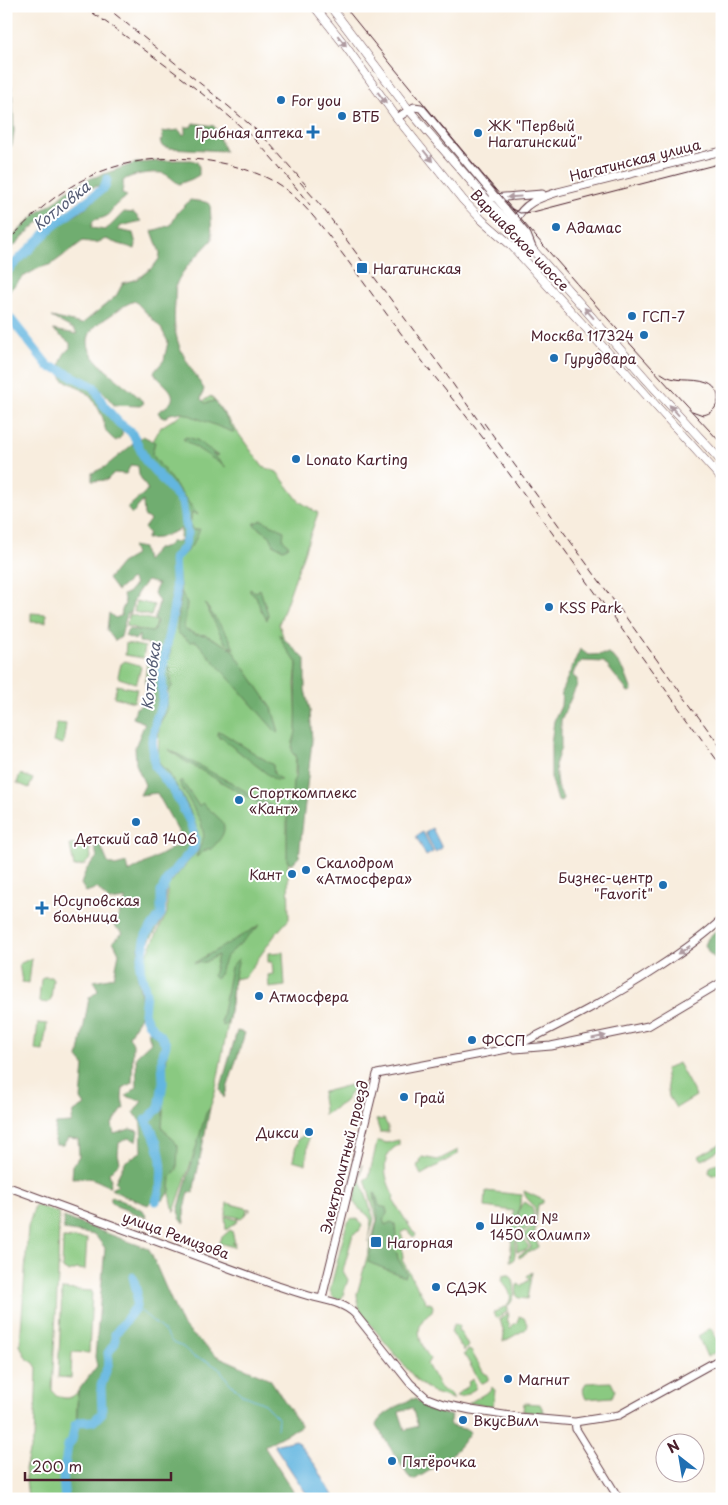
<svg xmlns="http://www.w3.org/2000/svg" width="728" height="1505" font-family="'Playpen Sans',sans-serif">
<rect width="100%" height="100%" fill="#fff"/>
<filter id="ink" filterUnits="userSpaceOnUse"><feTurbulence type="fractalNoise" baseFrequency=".02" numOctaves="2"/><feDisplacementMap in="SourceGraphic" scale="10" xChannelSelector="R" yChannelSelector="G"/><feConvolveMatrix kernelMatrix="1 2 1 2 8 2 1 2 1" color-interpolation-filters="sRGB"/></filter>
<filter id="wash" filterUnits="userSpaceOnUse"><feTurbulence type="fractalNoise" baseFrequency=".0096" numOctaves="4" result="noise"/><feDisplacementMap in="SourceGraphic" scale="20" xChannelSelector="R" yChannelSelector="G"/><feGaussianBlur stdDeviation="1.12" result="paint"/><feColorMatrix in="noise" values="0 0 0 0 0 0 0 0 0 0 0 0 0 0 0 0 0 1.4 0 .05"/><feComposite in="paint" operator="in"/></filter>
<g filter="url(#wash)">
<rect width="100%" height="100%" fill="#f8edde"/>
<path fill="#8ac981" stroke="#6a7456" d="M211 396 263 467 277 472 299 501 318 513 279 624 286 645 297 663 295 684 297 717 294 805 288 866 289 919 275 935 245 977 234 979 229 1018 215 1093 174 1212 155 1127 165 1055 139 1003 145 958 167 913V887L198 850 196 829 182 796 158 764 159 722 168 697 167 661 181 594 177 560 188 550 180 507 146 453 161 427Z
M136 601 154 605 151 616 134 612Z
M31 613 46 614V622H31Z
M129 614 156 621 153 633 126 626Z
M126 643 145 647 143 658 125 655Z
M125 661 139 665 141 667 137 682 135 683 119 678 118 676 121 664Z
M117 685 137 689 134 702 114 697Z
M57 723 66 724 63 744 53 742Z
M20 774 33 779 29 788 17 783Z
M85 842 90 849 91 858 84 865 74 867 70 845Z
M283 952 285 986 269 988 268 975 273 974 272 962H268V953Z
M32 958 29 983 22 982 19 964Z
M43 977H51L53 980 51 1000 48 1003 41 1002 39 1000 41 980Z
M38 1023 47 1024 43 1051 35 1050Z
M678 1063 696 1096 676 1108 669 1097 665 1070Z
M358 1083 344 1102 324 1115C325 1107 320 1098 323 1092Z
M361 1084 353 1118C348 1105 351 1093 361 1084Z
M384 1119 388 1127V1132H380L376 1120Z
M306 1134H309L306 1164 293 1160 296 1145H298L297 1144 298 1139Z
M399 1140V1145C378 1154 385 1180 394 1196L393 1200 413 1232 416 1234 415 1237 412 1236 407 1230 401 1233 404 1243 402 1249 403 1257 402 1260 426 1302 432 1304 433 1307 432 1311C412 1325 419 1341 430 1359L427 1364 429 1368 443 1392 446 1391 454 1399H453L434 1393 418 1382 361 1313 358 1304 357 1294 377 1220 365 1179 369 1177 377 1142 380 1141 386 1143Z
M722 1143V1148L702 1160 699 1156Z
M458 1150V1154L421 1175 417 1167 418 1164H420L421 1161H419L422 1157 438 1160Z
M722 1161V1171L714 1175H711L709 1172 710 1167Z
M362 1165H363L360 1178 374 1219 368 1242 371 1220C367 1211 357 1211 354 1201Z
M486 1191 522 1195 517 1217 519 1232 515 1244V1255L513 1261H510L514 1211 485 1207Z
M524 1191 543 1200V1203L538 1205 534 1240 537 1242 538 1247 519 1258V1255L527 1251 531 1247 524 1234C533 1228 539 1216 533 1205 529 1200 525 1198 524 1191Z
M524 1202C539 1207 534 1227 522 1232 517 1222 516 1209 524 1202Z
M227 1203 250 1209V1210L249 1212 250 1209H247L246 1213 248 1212 241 1218 226 1215Z
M35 1205 59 1213 58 1275 52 1390C58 1400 72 1401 78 1391L76 1426 69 1445 64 1479 66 1499H28L25 1469 29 1452 34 1439 37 1368 34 1363 26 1358 20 1345 28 1227Z
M225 1216 238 1220V1221L226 1230Z
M352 1218 358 1219 362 1226 359 1231 353 1234 343 1271 348 1280 342 1298 337 1299 332 1296 330 1290 347 1223Z
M230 1230 232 1231 235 1243H232L235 1244 234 1247 219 1243 220 1239Z
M521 1236 529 1247 526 1250 517 1252V1242Z
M63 1238 87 1239 85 1270 77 1269 69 1272 62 1268Z
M532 1272 527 1299 519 1298 516 1295 517 1285 519 1284 520 1286 529 1280 527 1276Z
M507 1275H510C517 1284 516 1298 508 1306L507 1305C515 1296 507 1289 502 1280L503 1276Z
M62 1289 92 1291 89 1353 72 1352 71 1378 58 1377Z
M504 1307H508V1311L498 1318 495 1317 493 1313Z
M509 1313 507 1320 510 1325 508 1327 510 1329 512 1328V1325L518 1323 519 1316 524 1318 527 1324 526 1329 503 1342 504 1334 500 1319Z
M454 1324 459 1326 458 1331H460L468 1346 464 1351 451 1332Z
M711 1328 722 1349 707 1357 698 1336Z
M468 1350 471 1351 484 1373 488 1375V1380L483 1383 480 1382 464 1354Z
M473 1379 476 1385 475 1389 461 1397 456 1396 469 1385 468 1382Z
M611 1382 615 1390 612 1397 586 1399C583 1393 582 1389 586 1383Z
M492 1387 495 1390 493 1406 469 1403 491 1390Z
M524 1403 540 1404 545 1414 523 1411Z"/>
<path fill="#6fad6f" stroke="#5c664d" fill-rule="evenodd" d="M6 75 12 89 14 131 12 145 6 152Z
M193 123 214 126 225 151 169 148 162 146 160 141 163 139 162 132 179 130 183 135 185 134V127H191Z
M175 160H192L197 162 199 167V175L192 179 179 184C174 181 168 174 162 173 152 172 130 174 123 181 124 186 122 189 122 194L127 196C124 200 120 201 117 204 112 208 111 213 105 217 101 219 98 218 93 221L91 228 105 230C113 225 117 218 124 212L134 213 141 221 121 226 118 230 133 233 136 244 135 249C125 245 115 244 106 239L96 243 83 241 52 264 39 268 23 277 6 294V274L38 238 79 213 103 193 102 186C79 183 20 237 6 255V244L12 237 37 213 55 202 67 191 89 179 136 163Z
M190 200 205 202 210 204 212 236V240C201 252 181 270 176 285 175 291 175 298 175 304 171 343 185 358 204 389L201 399 205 403 215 401 235 433 181 412 170 414 166 417H161L158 412C162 409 168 406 171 402 178 390 157 381 154 372L164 360 168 342 161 328 135 301C124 304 115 313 105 319 56 349 127 381 144 403L140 406 114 405 103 392 91 383V392C95 396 100 399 103 403 106 407 122 429 122 431 123 436 120 438 116 441 100 429 108 428 101 414 92 394 82 388 63 380 58 369 60 355 70 348V343L53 330 77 334 75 330 51 317 82 324 116 296 123 283 137 279 153 267 159 259 160 253 152 231 171 225 178 212Z
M143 436 155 442 152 454 198 515 192 512 190 526 193 530 200 529C194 545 190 550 176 559L170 609 175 612C174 619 173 625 171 632 170 643 173 654 166 664L170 668 172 687 166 693 168 709 156 730V757L162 767 168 771C177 788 206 830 196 848 190 859 173 871 169 880 163 892 167 906 163 918 159 928 151 938 145 947H139L137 971 143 1010 129 1036 133 1044 132 1083 123 1088 122 1098 124 1108 112 1124 114 1134 130 1129 138 1131 136 1141 128 1138 119 1143 118 1154 120 1162 109 1173 111 1180 109 1187C94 1178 90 1177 72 1178L73 1165 79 1156 78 1139 68 1138 63 1145H56L54 1136 56 1124 71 1123 74 1112 85 1105 81 1099 84 1065 78 1058 89 998 98 991 94 981 114 977 119 953 113 941 123 933 114 926 126 899 109 901 97 888 86 892 81 884 86 870 97 857 93 841 98 839 108 863 115 866 127 863 129 872 184 842 157 793 140 795 145 785 136 764 135 747 145 723 133 718 136 708C145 704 146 695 148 686L145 684 147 661 155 654 147 643 139 642V635L135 640 125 636 128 629 153 632 157 621 154 620 159 602 154 593 158 584 147 581C137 591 133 599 131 613H127L121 637 115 641 107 630 109 613 115 618 121 616 122 610 125 603 123 595 129 592 135 584 131 579 117 591 108 579 121 563 135 555 132 546 143 548 146 561 157 549 167 546 171 542 182 541 180 537 181 529 159 538 146 539 149 534 144 528 150 520 144 516 143 501 132 514 127 508 148 490 139 475 138 466 131 465 126 474 114 473 107 480 92 481V473L105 467Z
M186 437 197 440 218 456 212 454 227 468 183 439Z
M262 520 284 531 283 539 289 546 283 549 274 545 270 536 253 524Z
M250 589 256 592 260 589 268 614 267 620 260 608 256 596 250 592Z
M181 591 187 604 184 629 195 634 206 635 231 648 272 708 279 732 277 733 196 641 190 642 178 633 177 629Z
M205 604 229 637 234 649 224 641Z
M279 634 305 659V690L310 710 312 741 299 857 292 864 287 861V807L292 797 293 781 296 777V755L293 754C290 747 295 738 296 731 297 708 295 686 297 663L285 647Z
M580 649 588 655 608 654 612 656 624 670 632 691 628 692 604 662 582 661C578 664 573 671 573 676L577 679V685L561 720V747L555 765 557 786 563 798 561 802 558 801 551 777V744L554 721 561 706 562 690Z
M217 732H221L273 765 274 774 281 780H275L225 741 223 738H219Z
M168 749 235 785 276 809 274 810V812L183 760Z
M181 780 199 806 202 803C223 822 235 826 210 850L209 848 196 857 204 836 201 822 179 782Z
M260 925 226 957 218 977 216 979 213 976 218 955 205 962 194 963Z
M721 926 722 956 717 960 709 953 705 945 708 938Z
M239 958 234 979 229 1018 226 1024 223 1026 221 1022 231 967Z
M147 1031 163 1037 167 1055 162 1127 178 1146 177 1169 171 1177 170 1191 163 1200 152 1201 148 1205 122 1195 111 1189 118 1185 115 1182 125 1162 142 1151 141 1123 134 1112 142 1101 126 1096 137 1087 136 1056 151 1042Z
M237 1031 245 1033 224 1098 220 1090Z
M210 1108 193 1193 189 1192 184 1213 185 1223 181 1220 178 1211 206 1113Z
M374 1193 376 1194 379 1206 387 1208V1214L383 1219 385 1225 391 1222 395 1224 396 1235 390 1246 397 1253 398 1259 407 1273 405 1277 368 1262 378 1217Z
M111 1196 143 1210 147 1218 116 1206 111 1201Z
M63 1217 149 1249 182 1325 215 1355 270 1379 301 1426 264 1446 298 1499H66L64 1479 69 1445 76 1426 78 1391 97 1366 95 1357 105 1248 95 1235 64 1230Z
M411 1399H416L427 1410 452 1416 449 1423 451 1426 468 1430 470 1432C454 1457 439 1465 414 1480L410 1479 376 1425C380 1414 401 1405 411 1399ZM412 1408 418 1426 405 1430 399 1412Z"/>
<path fill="#64b6e0" stroke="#576a86" d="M432 828 442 848 435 852 425 832Z
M423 832 433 852 426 856 416 836Z
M296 1440 316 1466 335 1499H310L274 1445Z"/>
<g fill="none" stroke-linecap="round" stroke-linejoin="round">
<path stroke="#64b6e0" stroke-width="1" d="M136 1307 162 1329 173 1343 183 1347 194 1357 207 1361 220 1369 228 1381 241 1394 263 1403 278 1418 277 1429"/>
<path stroke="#64b6e0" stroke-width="9" d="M6 272 51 228 105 187 107 179
M6 313 49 367 58 369 94 387 104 406 119 423 130 431 135 438 145 460 182 502 186 527
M156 1201C167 1173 161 1145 146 1120L159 1108 163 1083 162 1057 166 1044 161 1036 148 1023 144 1013 146 993 140 968 146 935 161 914V892L168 878 194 848 195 838 190 822 175 793 155 766 152 741 156 720 163 700 162 672 176 595 174 559 184 547 188 533
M65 1499 63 1479 68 1445 72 1440 75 1425 79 1422 94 1421 102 1413 101 1386 109 1362 108 1353 115 1343V1334L136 1307 137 1293 133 1277"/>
</g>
</g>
<g filter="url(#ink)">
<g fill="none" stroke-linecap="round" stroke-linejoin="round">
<g stroke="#643e46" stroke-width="9">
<path id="secondary" d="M397 118 414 107 421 108 527 235 533 250
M493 198 542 194
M515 222C523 203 539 198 558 192L722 151
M515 1049 551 1046 648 1026 722 982
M6 1186 278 1286C287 1289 296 1292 306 1295 322 1300 342 1301 355 1314L410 1383 427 1398 443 1404 471 1410 518 1417 575 1422 619 1415 722 1358
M322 1298 377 1074 507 1049 516 1046C565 1022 612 998 657 968 680 953 702 938 722 919
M575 1422 576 1429 619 1499"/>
</g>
<g stroke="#643e46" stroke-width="9">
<path id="primary" d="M314 6 344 44 397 118 463 200 482 220 512 246 540 277 722 479
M330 6 409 110 488 201 533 250 647 380 722 462"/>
</g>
<use href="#secondary" stroke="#fff" stroke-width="7"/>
<use href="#primary" stroke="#fff" stroke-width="8"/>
<path stroke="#4a1f2b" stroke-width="1" d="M344 6C465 157 590 303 722 444
M512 209 520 213 533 212 722 163
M661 373C675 384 692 377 707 383 717 386 721 398 716 406 713 412 708 414 703 415L692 411"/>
<path stroke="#4a1f2b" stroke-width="1" stroke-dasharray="8 4" stroke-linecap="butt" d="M83 6C142 48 203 90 255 140 275 160 292 183 310 205
M105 6 228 106 262 135 306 185
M300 182 322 207 441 367 485 430
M6 244C25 222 47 201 72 186 128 151 204 151 263 176 296 190 320 224 341 252 363 281 384 311 406 340 431 373 458 405 483 438 563 547 642 658 722 767
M484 423 722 749"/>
</g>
<defs><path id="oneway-solid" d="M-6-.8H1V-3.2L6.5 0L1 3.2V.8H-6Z" transform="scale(1.25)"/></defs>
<g fill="#ae9aa0">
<use href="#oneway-solid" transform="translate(342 41) rotate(52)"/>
<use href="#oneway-solid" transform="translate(382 98) rotate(54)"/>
<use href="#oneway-solid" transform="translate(428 156) rotate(51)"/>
<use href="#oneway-solid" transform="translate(514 197) rotate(177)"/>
<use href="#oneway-solid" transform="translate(589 313) rotate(-131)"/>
<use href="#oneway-solid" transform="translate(674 410) rotate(-132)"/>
<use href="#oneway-solid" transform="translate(684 950) rotate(146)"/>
<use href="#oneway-solid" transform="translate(599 1037) rotate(-11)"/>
</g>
</g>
<g fill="#1f6fb2" stroke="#fff" stroke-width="2">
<circle cx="281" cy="100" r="5"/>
<circle cx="342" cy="116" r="5"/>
<path d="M310.5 124.5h5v5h5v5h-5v5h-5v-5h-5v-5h5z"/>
<circle cx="478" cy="133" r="5"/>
<circle cx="556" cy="227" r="5"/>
<rect x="356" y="262" width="12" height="12" rx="2.5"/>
<circle cx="632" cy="316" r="5"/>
<circle cx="644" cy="335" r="5"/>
<circle cx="554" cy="358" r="5"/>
<circle cx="296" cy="459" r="5"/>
<circle cx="549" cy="607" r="5"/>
<circle cx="239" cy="800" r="5"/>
<circle cx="136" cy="822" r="5"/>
<circle cx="306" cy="870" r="5"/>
<circle cx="292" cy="874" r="5"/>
<circle cx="663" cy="885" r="5"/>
<path d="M39.5 900.5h5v5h5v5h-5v5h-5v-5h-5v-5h5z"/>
<circle cx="259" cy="996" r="5"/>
<circle cx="472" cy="1040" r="5"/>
<circle cx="404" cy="1097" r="5"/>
<circle cx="309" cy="1132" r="5"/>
<circle cx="480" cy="1226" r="5"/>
<rect x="370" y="1236" width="12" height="12" rx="2.5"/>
<circle cx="436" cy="1287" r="5"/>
<circle cx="508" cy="1379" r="5"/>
<circle cx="463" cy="1420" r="5"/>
<circle cx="392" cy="1461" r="5"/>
</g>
<g text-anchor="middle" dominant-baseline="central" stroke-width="4" stroke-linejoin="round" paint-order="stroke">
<g font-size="14" fill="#4a1f2b" stroke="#fff" text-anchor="start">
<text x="291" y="100">For you</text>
<text x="352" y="116">ВТБ</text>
<text x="488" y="125">ЖК "Первый<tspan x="488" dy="16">Нагатинский"</tspan></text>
<text x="303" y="132" text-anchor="end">Грибная аптека</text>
<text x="566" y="227">Адамас</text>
<text x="373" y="268">Нагатинская</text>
<text x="642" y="316">ГСП-7</text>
<text x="634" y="335" text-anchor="end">Москва 117324</text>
<text x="564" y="358">Гурудвара</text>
<text x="306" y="459">Lonato Karting</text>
<text x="559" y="607">KSS Park</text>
<text x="249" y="792">Спорткомплекс<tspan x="249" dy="16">«Кант»</tspan></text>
<text x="136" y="838" text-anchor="middle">Детский сад 1406</text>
<text x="316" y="862">Скалодром<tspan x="316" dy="16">«Атмосфера»</tspan></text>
<text x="282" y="874" text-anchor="end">Кант</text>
<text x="653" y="877" text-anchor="end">Бизнес-центр<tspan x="653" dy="16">"Favorit"</tspan></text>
<text x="53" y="900">Юсуповская<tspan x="53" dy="16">больница</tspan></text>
<text x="269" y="996">Атмосфера</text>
<text x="482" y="1040">ФССП</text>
<text x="414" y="1097">Грай</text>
<text x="299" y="1132" text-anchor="end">Дикси</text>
<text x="490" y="1218">Школа №<tspan x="490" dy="16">1450 «Олимп»</tspan></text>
<text x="387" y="1242">Нагорная</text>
<text x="446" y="1287">СДЭК</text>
<text x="518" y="1379">Магнит</text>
<text x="473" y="1420">ВкусВилл</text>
<text x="402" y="1461">Пятёрочка</text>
</g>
<g font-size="14" fill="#4a1f2b" stroke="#fff">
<text transform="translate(635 160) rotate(-14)">Нагатинская улица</text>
<text transform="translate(520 240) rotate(46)">Варшавское шоссе</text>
<text transform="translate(344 1157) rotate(-76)">Электролитный проезд</text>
<text transform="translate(176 1235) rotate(20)">улица Ремизова</text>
</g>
<g font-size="15" font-style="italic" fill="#545b73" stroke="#fff">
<text transform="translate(61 205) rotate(-39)">Котловка</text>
<text transform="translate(150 676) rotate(-83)">Котловка</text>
</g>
</g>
<rect width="728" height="1505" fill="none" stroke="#fff" stroke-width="25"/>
<g transform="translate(680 1458) rotate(329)"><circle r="24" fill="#ffffff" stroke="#b7a5aa"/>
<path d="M0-4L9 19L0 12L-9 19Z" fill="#1f6fb2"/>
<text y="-8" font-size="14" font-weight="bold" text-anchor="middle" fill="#4a1f2b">N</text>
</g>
<path d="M25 1472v8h146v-8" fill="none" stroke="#4a1f2b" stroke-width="2.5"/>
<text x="32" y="1472" font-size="15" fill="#4a1f2b" stroke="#ffffff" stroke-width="4" paint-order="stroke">200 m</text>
</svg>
